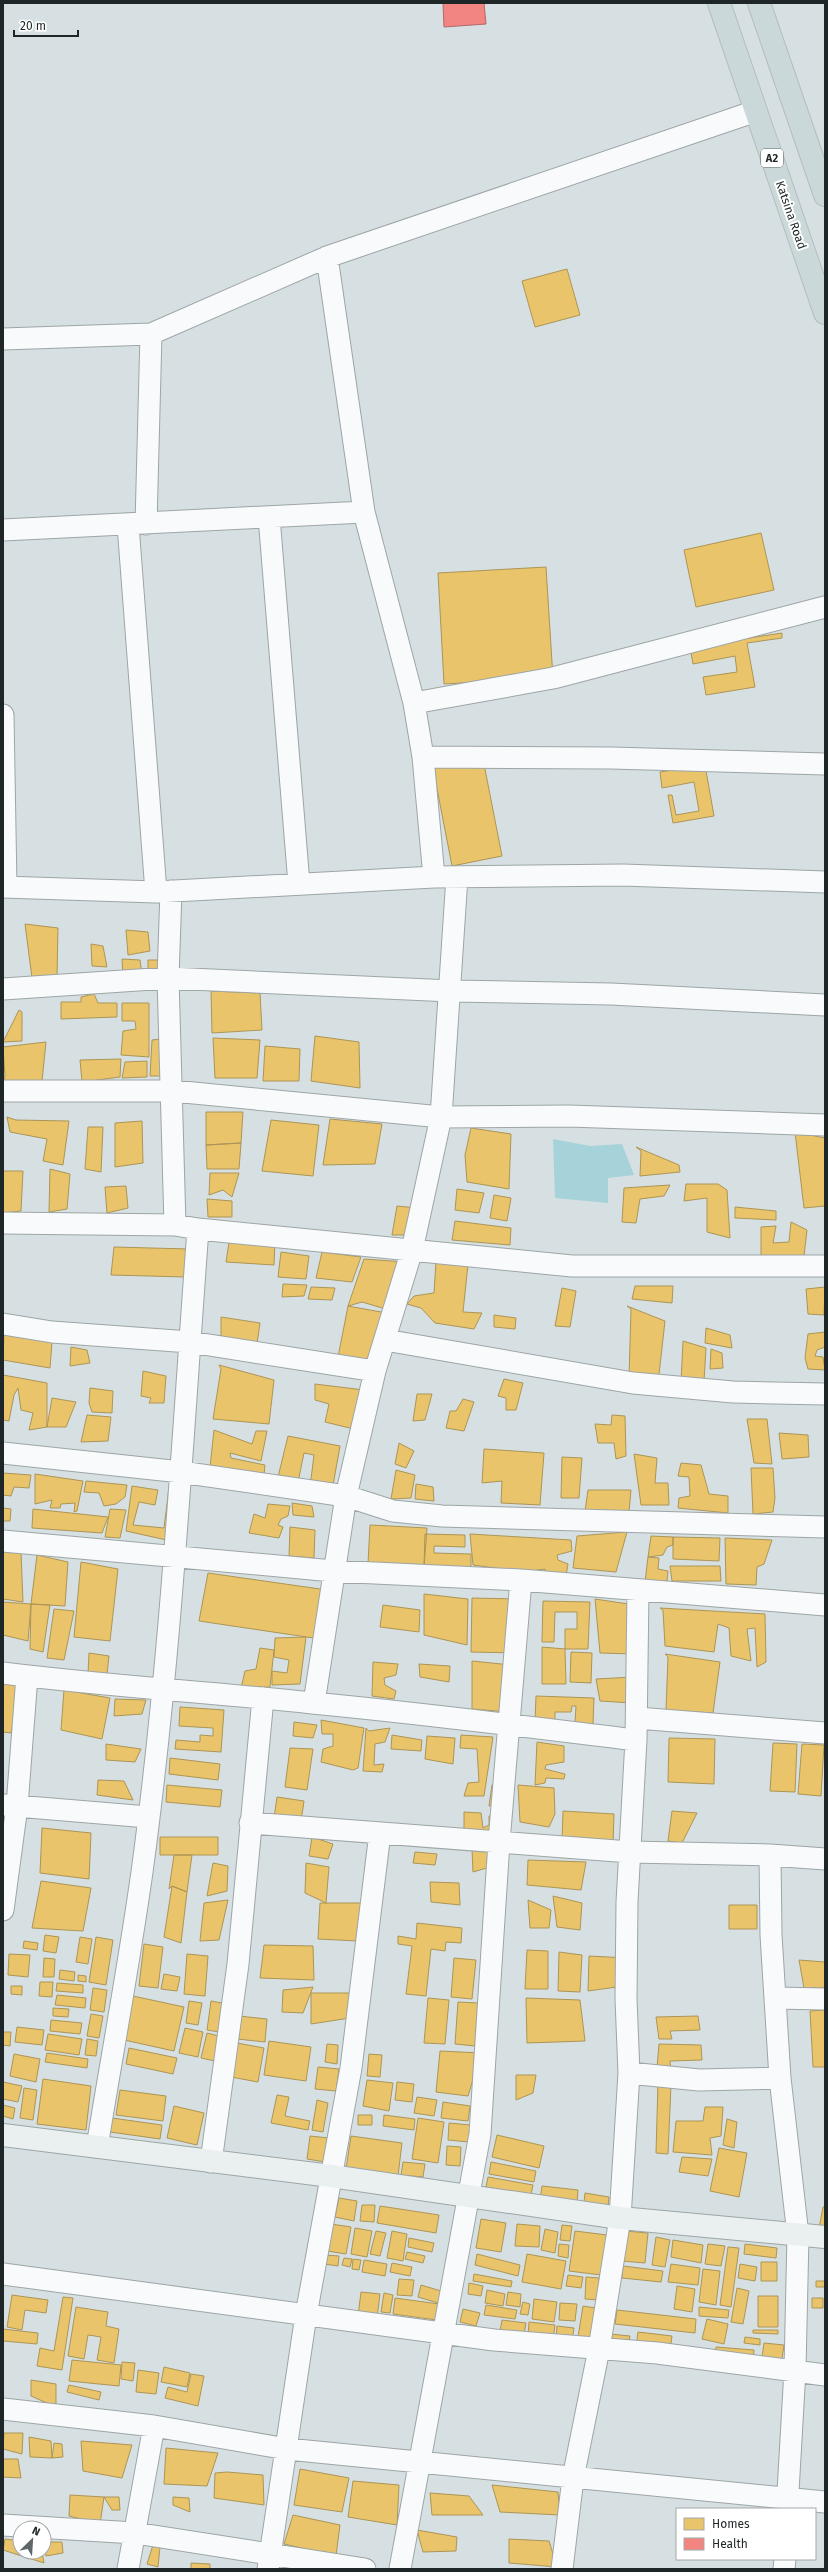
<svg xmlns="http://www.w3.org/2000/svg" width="828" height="2572" font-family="'Fira Sans',sans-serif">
<rect width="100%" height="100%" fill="#d6e0e2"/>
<path fill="#a6d2da" d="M553 1139 590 1146 622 1144 634 1175 608 1178V1203L555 1198Z"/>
<path fill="#e9c46a" stroke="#ac9556" d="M567 269 580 315 535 327 522 281Z
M761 533 774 590 696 607 684 550Z
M546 567 553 678 444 684 438 573Z
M782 633V638L747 643 755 687 706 695 703 677 737 672 735 656 693 664 690 647Z
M483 759 502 856 452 866 433 768Z
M705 765 714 816 673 823 668 795H672L676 815 699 811 694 782 662 788 660 772Z
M25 924 58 928 57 977 32 978Z
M126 930 148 932 150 951 128 955Z
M91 944 103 946 107 967 92 966Z
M122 959 140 960 142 975 123 978Z
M148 960H163L164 974 148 976Z
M211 991 260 993 262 1030 212 1033Z
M94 994 98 1003H117V1017L61 1019V1002H81V997Z
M122 1003H149V1057L121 1055 123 1031 136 1029 135 1021H122Z
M19 1010 22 1012V1041L3 1042Z
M315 1036 359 1042 360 1088 311 1081Z
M168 1038 170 1076H150L152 1040Z
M213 1038 260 1040 257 1078H215Z
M46 1042 42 1081 3 1083 5 1076 3 1047Z
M265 1046 300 1049 299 1081H263Z
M121 1059 120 1077 82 1082 80 1060Z
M147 1061V1077L122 1078 125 1062Z
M206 1112H243L241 1143 206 1145Z
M7 1117 16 1120 69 1121 63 1165 43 1161 47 1139 10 1132Z
M330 1119 382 1124 375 1164 323 1165Z
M271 1120 319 1125 313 1176 262 1171Z
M142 1121 143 1163 115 1167V1123Z
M88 1127H103L101 1172 85 1169Z
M471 1128 511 1134 509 1189 467 1182 465 1155Z
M795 1132 825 1138V1206L804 1208Z
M241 1143 239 1169H207L206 1145Z
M636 1147 679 1165 680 1172 640 1176 641 1151Z
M50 1169 70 1174 67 1209 49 1212Z
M3 1171H23L21 1211 3 1213Z
M210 1173H239L232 1197 223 1190 209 1195Z
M686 1184H718L727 1190 730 1238 707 1232V1198L684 1201Z
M670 1185 664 1196 640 1199 636 1223 622 1222 624 1188Z
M126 1186 128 1208 107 1213 105 1187Z
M457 1189 484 1193 479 1213 455 1210Z
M494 1195 511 1198 507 1221 490 1218Z
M207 1199 232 1201V1217H208Z
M397 1206 417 1208 411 1235H392Z
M735 1207 776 1211V1220L735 1218Z
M455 1221 511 1228 510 1245 452 1240Z
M791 1222 807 1230 804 1256 761 1257V1227L776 1226 773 1243 789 1242Z
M275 1241 274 1265 226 1262 229 1242Z
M114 1247 189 1249 186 1277 111 1275Z
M281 1252 309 1256 306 1279 278 1277Z
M322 1252 361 1257 352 1282 316 1278Z
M364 1259 405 1262 389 1310 362 1302 348 1306Z
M436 1261 468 1265 463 1312 482 1313 474 1329 435 1323 421 1308 407 1304 414 1296 434 1293Z
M283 1284 307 1285 304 1296 282 1297Z
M635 1286H673L672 1303 632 1299Z
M311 1287 335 1288 332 1300 308 1299Z
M825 1287 824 1315 808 1314 806 1289Z
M562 1288 576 1291 570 1327 555 1326Z
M348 1306 392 1314 373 1364 338 1357Z
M627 1306 665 1321 658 1383 629 1378 631 1309Z
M494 1315 516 1318 515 1329 494 1327Z
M221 1317 260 1323 257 1344 221 1336Z
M706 1328 730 1335 732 1348 705 1343Z
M825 1332V1347L817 1350 815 1356 823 1357 825 1370 808 1369 805 1358 808 1334Z
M4 1333 52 1342 50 1368 3 1360Z
M683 1341 706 1348 704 1381 681 1382Z
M71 1347 87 1350 90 1363 70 1366Z
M711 1349 722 1353 723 1368 710 1369Z
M219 1365 274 1380 269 1424 213 1419 221 1369Z
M143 1371 166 1376 164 1403H149L151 1398 141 1396Z
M3 1375 47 1383V1427L29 1430 33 1413 21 1410 18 1388 14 1395 9 1421 3 1420Z
M504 1379 523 1383 516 1410H506V1398L498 1396Z
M315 1384 364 1390 354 1429 325 1422 329 1404 315 1400Z
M90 1388 113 1391 112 1413 92 1412 89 1403Z
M417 1394H432L425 1420 413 1421Z
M52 1398 76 1402 66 1427H47Z
M463 1399 474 1402 464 1431 446 1428 450 1411H456Z
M87 1415 111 1417 108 1441 81 1442Z
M612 1415 625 1416 626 1456 616 1459 614 1443H598L595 1424 611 1425Z
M747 1419H767L772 1464 754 1463Z
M214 1430 252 1444 256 1431H267L261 1461 230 1453 231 1458 265 1465 264 1475 210 1467Z
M779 1433 808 1435 809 1457 782 1459Z
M288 1436 340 1446 332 1491 310 1487 314 1455 304 1453 298 1482 278 1477Z
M399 1443 414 1451 406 1468 395 1464Z
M484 1449 544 1453 540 1505 501 1503 502 1481 482 1483Z
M634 1454 657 1458 655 1483H668L669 1505H641Z
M562 1457 582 1458 579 1498H561Z
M681 1463 701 1465 709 1494 728 1496V1513L678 1508 679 1498 690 1496 689 1477 678 1476Z
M751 1468H773L775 1498 773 1512 753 1514Z
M396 1470 415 1475 411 1498 391 1499Z
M3 1473 31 1475 29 1488 14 1487 11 1496 3 1495Z
M35 1474 83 1481 77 1511 74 1512 75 1503 61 1504 60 1508H50L52 1500 35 1504Z
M86 1481 127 1485 125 1497 116 1504 104 1506 99 1493 84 1492Z
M416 1484 433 1487 434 1501 415 1499Z
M132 1486 158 1490 155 1505 139 1502 133 1525 164 1528 169 1488 177 1492 171 1541 126 1531Z
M588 1490H631L629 1512 585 1511Z
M292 1503 312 1506 314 1517 293 1515Z
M268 1504 290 1506 288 1516 281 1519 278 1525 283 1527 279 1538 249 1533 254 1514 265 1518Z
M3 1508 11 1509 10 1521H3Z
M33 1509 108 1517 102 1533 32 1528Z
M110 1509 126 1510 120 1538 105 1537Z
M370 1525 427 1528 424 1567 368 1563Z
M290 1527 315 1530 314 1558 289 1556Z
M627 1532 616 1572 573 1568 577 1536Z
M425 1534 465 1535V1547L434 1546V1553L471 1554V1569L424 1567Z
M470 1534 571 1540 572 1551 557 1555 558 1560 568 1564 566 1576 545 1578V1569L524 1572 473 1565Z
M651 1536 673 1537V1545L667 1547 663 1555 648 1557Z
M673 1537 720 1538 719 1561 673 1559Z
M725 1538 772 1540 764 1564 757 1567 756 1585 726 1584Z
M3 1551 21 1553 23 1602 3 1599Z
M37 1555 68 1562 65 1606 31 1604Z
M648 1557 659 1558 658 1569 668 1571 667 1581 645 1582Z
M81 1562 118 1569 110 1641 74 1637Z
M670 1566H720L721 1581H672Z
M208 1573 327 1590 320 1639 199 1621Z
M424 1594 468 1599 467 1645 424 1635Z
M472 1598 520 1599 516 1653 471 1652Z
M595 1599 635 1605 634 1654 600 1653Z
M543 1601 590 1602 588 1649H565V1629H577V1612H555L554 1642H542Z
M3 1602 31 1604 28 1641 3 1635Z
M31 1604 50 1605 43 1652 30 1649Z
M383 1605 420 1610 419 1632 380 1627Z
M660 1608 765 1614 766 1662 757 1667 755 1628 747 1629 751 1661 731 1656 729 1628 718 1624 714 1652 665 1646 663 1610Z
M54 1609 74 1611 64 1660 47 1658Z
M306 1637 300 1684 272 1685V1671L287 1673 289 1660 274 1657 275 1638Z
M542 1647 565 1649 566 1684H542Z
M260 1648 274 1650 270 1687 241 1688 245 1671 256 1669Z
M571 1652 592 1653 591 1683 570 1682Z
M89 1653 109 1656 107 1674H88Z
M665 1654 720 1662 713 1713 666 1710 668 1657Z
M472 1661 511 1665 509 1712 472 1709Z
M373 1662 398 1664 396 1675 384 1678 385 1685 396 1691 394 1699 372 1696Z
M419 1664 450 1666 449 1682 420 1677Z
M633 1677 632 1703 600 1701 596 1679Z
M3 1683 21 1685 11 1733 3 1732Z
M64 1690 110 1698 102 1739 61 1730Z
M536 1696 594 1698 593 1724 575 1723 576 1706H572L571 1712H555V1722L535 1721Z
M115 1699 146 1700 142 1714 114 1716Z
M180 1707 224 1710 221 1752 175 1749 176 1740 200 1742V1735L213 1736V1728L179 1726Z
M321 1720 364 1728 358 1768 353 1770 321 1762 323 1749 333 1746V1734H322Z
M294 1722 317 1725 313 1738 293 1736Z
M366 1728 369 1731 390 1728 385 1742 375 1744 374 1765 384 1764 382 1772 363 1771Z
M392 1735 422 1740 421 1751 391 1749Z
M461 1735 493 1737 484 1796H464L468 1783 479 1782 477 1749 460 1748Z
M427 1736 455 1738 453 1764 425 1759Z
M669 1738 715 1739 714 1784 668 1782Z
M537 1742 564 1746V1762L546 1765 545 1769 565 1774 564 1779 546 1778 545 1783 535 1785Z
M773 1743 797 1744 795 1792 770 1791Z
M106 1744 141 1749 135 1762 106 1760Z
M802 1744 824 1745 821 1796 798 1794Z
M290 1748 313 1749 307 1790 285 1787Z
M170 1758 220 1764 218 1780 169 1774Z
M98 1780 124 1781 133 1800 97 1795Z
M505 1784 498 1805 489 1806 492 1785Z
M167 1785 222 1790 220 1807 166 1802Z
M518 1785 554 1788 555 1814 549 1827 520 1822Z
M277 1797 304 1801 301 1821 274 1818Z
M563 1811 614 1814 613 1843 562 1840Z
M672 1811 697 1813 682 1843 668 1841Z
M464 1812 481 1813 483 1828 489 1825V1816H498L495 1836 464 1833Z
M42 1828 91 1833 89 1879 40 1873Z
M160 1837H218V1855H160Z
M312 1837 333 1844 328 1859 309 1856Z
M493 1848 490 1867 473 1872 472 1849Z
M415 1852 437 1854 435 1865 413 1863Z
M174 1855H192L187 1892 172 1886 169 1889Z
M528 1860 586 1862 581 1890 527 1885Z
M213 1863 228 1866 227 1891 207 1896Z
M306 1863 329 1867 326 1903 305 1893Z
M41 1881 91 1888 83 1931 32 1928Z
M430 1882 459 1883 460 1905 431 1902Z
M172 1886 187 1892 181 1943 164 1937Z
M553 1896 582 1903 580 1930 557 1927Z
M228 1900 219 1940 200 1941 204 1903Z
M528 1900 551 1910 549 1928H530Z
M320 1903H371L358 1941 318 1939Z
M729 1905H757V1929H729Z
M417 1923 462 1928 461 1943 446 1942 445 1951 431 1949 426 1996 406 1994 412 1946 398 1944V1936L416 1939Z
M45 1935 59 1937 56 1953 43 1951Z
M80 1937 92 1939 88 1964 76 1962Z
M96 1937 113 1940 106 1985 89 1982Z
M24 1941 38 1943 37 1950 23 1948Z
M144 1944 163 1947 158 1988 139 1986Z
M264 1945 313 1946 314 1980 260 1978Z
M527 1950 548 1951V1989H525Z
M559 1952 582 1955 580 1992 558 1991Z
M9 1954 30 1955 28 1977 8 1975Z
M187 1954 208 1956 205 1996 184 1994Z
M589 1956 627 1958 617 1987 588 1991Z
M44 1958 55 1959 54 1977H43Z
M454 1958 476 1960 472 1999 451 1997Z
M799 1960 825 1962V1988H804Z
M60 1970 75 1972 74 1981 59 1979Z
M164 1974 180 1977 177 1991 161 1989Z
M78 1975 86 1976V1982L78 1981Z
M40 1982H53L52 1997 39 1996Z
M57 1983 83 1985V1993L56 1991Z
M11 1986H22V1995L11 1994Z
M313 1987 303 2013 282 2012 283 1990Z
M93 1988 107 1990 104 2012 90 2010Z
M311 1993H360L350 2018 311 2024Z
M57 1995 86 1998 85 2008 55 2005Z
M133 1996 184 2007 174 2051 124 2040Z
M428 1998 449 2000 445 2044 424 2043Z
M526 1998 580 2000 585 2041 527 2043Z
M189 2001 202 2003 198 2025 186 2023Z
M211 2001 222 2003 219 2032 207 2030Z
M458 2002 478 2003 475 2046 455 2044Z
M53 2008 69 2009 68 2017 53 2016Z
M825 2010V2067H813L810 2011Z
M91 2014 103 2016 99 2038 87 2036Z
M239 2016 267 2019 265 2042 237 2039Z
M698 2016 700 2030 670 2031 672 2039H659L656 2017Z
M51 2020 82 2023 80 2034 50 2031Z
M17 2027 44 2030 42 2045 15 2042Z
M185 2028 203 2032 198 2057 179 2053Z
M3 2032H11L10 2046 3 2045Z
M207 2033 219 2036 215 2061 201 2058Z
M48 2034 82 2039 79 2055 45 2050Z
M87 2039 98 2041 96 2056 85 2055Z
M269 2041 311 2047 306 2081 264 2075Z
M237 2043 264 2048 258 2082 231 2077Z
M327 2044 338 2045 337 2064 325 2062Z
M659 2044 701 2045 702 2060 670 2061 671 2071 657 2068Z
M129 2048 177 2058 173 2074 126 2064Z
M440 2051 481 2053 468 2096 436 2092Z
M47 2053 88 2059 87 2068 45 2062Z
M14 2054 40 2059 36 2082 10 2076Z
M369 2054 382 2055 380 2077 367 2076Z
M318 2067 339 2069 336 2091 315 2089Z
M516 2075H536L533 2093 516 2100Z
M43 2079 91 2086 86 2130 37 2124Z
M367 2080 393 2083 389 2111 363 2106Z
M3 2082 22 2086 18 2102 3 2099Z
M397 2082 414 2084 412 2102 395 2100Z
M658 2082 671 2085 668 2154 656 2153Z
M24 2088 37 2090 33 2120 20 2118Z
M120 2090 166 2096 163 2121 116 2115Z
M277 2095 289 2097 285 2116 310 2121 308 2130 271 2123Z
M417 2097 437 2100 434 2116 414 2113Z
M317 2100 328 2103 323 2132 312 2130Z
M443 2102 470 2106 468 2121 441 2118Z
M3 2105 15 2108 13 2119 3 2116Z
M174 2106 204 2113 197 2145 167 2138Z
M705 2107H723L721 2136 710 2138 712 2155 673 2152 676 2121H703Z
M358 2115H372V2125H358Z
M384 2115 415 2119 414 2130 383 2126Z
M112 2118 162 2125 160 2139 110 2132Z
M418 2118 444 2122 438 2163 412 2159Z
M727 2119 737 2122 734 2148 723 2145Z
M449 2123 471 2125 469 2142 448 2140Z
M497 2135 544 2146 539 2168 492 2157Z
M310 2136 329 2138 325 2162 307 2159Z
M351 2136 402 2143 398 2176 346 2169Z
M447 2146 461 2147 460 2166 446 2165Z
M719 2148 747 2153 739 2197 710 2191Z
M682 2157 712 2159 708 2176 679 2172Z
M403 2162 425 2164 423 2177 401 2175Z
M491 2162 536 2171 534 2182 489 2174Z
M488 2177 533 2185 531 2195 486 2187Z
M542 2186 578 2190 577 2204 540 2200Z
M585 2193 609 2197 608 2206 584 2202Z
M339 2198 357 2201 354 2221 335 2217Z
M362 2205H375L374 2222 360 2221Z
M380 2206 439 2215 436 2233 377 2223Z
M823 2207H825V2228H819Z
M481 2219 506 2223 501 2252 476 2248Z
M331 2224 351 2227 346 2254 327 2251Z
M517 2224 540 2226 539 2247 515 2246Z
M562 2225 572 2226 570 2241 560 2240Z
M355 2228 372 2231 367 2257 351 2254Z
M545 2229 558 2232 555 2253 541 2250Z
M376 2231 386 2233 380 2256 370 2254Z
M392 2231 407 2234 403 2261 387 2258Z
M575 2231 607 2235 601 2275 569 2271Z
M625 2231 648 2233 645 2263 622 2261Z
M656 2237 670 2240 665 2267 652 2265Z
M409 2238 434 2243 432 2252 408 2247Z
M673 2240 703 2245 701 2263 671 2257Z
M559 2244 569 2245 568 2258 558 2256Z
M708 2244 725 2246 721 2266 705 2264Z
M745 2244 777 2248 776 2258 744 2254Z
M728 2247 739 2248 731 2307 720 2305Z
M407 2252 425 2256 423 2263 405 2259Z
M477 2254 520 2265 518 2276 475 2265Z
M527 2254 566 2261 561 2289 522 2282Z
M325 2255 339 2256 338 2266 324 2264Z
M344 2258 352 2259 350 2267 342 2265Z
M353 2259 361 2260 359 2270 352 2269Z
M364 2260 387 2264 385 2276 362 2272Z
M761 2262H777V2281H761Z
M392 2263 412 2267 410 2276 390 2272Z
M671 2264 700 2268 698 2285 668 2282Z
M740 2264 757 2267 755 2281 738 2278Z
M623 2266 663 2271 661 2282 622 2278Z
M703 2269 720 2271 716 2305 699 2302Z
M474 2274 512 2281 511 2287 473 2281Z
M568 2275 583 2277 581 2288 566 2286Z
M586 2277 599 2278 598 2300 585 2299Z
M399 2279 414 2280 412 2296 397 2295Z
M816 2281H825V2287H816Z
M469 2283 483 2286 481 2296 468 2294Z
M421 2285 441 2291 438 2303 418 2297Z
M677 2286 695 2289 692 2312 674 2309Z
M737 2288 749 2291 743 2324 731 2322Z
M487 2290 505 2294 503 2306 485 2303Z
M361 2292 380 2294 377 2318 358 2316Z
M508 2292 521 2294 520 2307 506 2305Z
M384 2293 393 2295 390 2313 381 2312Z
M12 2295 48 2300 46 2313 25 2310 22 2330 7 2327Z
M758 2296H778V2327H758Z
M63 2297 73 2298 62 2370 37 2366 40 2348 54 2351Z
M395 2298 439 2304 437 2320 393 2314Z
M812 2298H823V2308H812Z
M534 2299 557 2302 554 2322 532 2319Z
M523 2302 530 2304 528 2315 520 2314Z
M560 2303 577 2304 575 2321 559 2320Z
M486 2305 517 2310 515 2319 484 2315Z
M583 2306 596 2308 591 2340 578 2337Z
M76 2307 108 2312 106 2326 119 2329 114 2363 97 2360 101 2337 88 2335 84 2359 68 2356Z
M699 2307 729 2310 728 2318 699 2316Z
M463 2309 480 2313 476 2326 460 2322Z
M617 2310 696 2319 695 2333 615 2324Z
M707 2319 728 2324 724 2344 702 2339Z
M502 2320 526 2323 524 2335 500 2331Z
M529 2322 555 2325 553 2340 528 2336Z
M557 2326 574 2328 572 2341 556 2339Z
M3 2329 38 2333 37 2344 3 2341Z
M753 2330H778V2334L753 2333Z
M638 2332 672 2336 670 2352 636 2347Z
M610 2334 630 2336 628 2347 609 2344Z
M745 2337 760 2339V2345L744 2343Z
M764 2343 784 2345 782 2359 762 2357Z
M716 2347 754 2350 753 2362 715 2358Z
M72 2360 121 2365 119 2386 69 2381Z
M122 2362 135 2363 133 2381 121 2379Z
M164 2367 190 2373 187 2387 161 2382Z
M138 2370 159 2373 156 2394 136 2392Z
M191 2374 204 2376 198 2406 165 2398 168 2387 187 2392Z
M31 2380 56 2384V2407L31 2396Z
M69 2385 101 2392 99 2400 67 2392Z
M4 2433H23L22 2454 3 2449Z
M29 2437 51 2441 52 2458 30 2457Z
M81 2441 132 2445 122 2478 83 2471Z
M54 2443 62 2444 63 2457 52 2458Z
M166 2448 218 2453 207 2486 164 2484Z
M3 2459H18L21 2478 3 2477Z
M300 2469 349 2478 342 2512 294 2505Z
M227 2472 263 2475 264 2505 214 2498 215 2473Z
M353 2481 399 2485 397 2525 348 2517Z
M492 2485 558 2492 560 2515 500 2512Z
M430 2493 469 2496 483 2515H432Z
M70 2495 104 2497 100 2524 69 2516Z
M104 2497H119L120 2510H112Z
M173 2497 189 2498 190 2512 173 2505Z
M293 2515 340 2525 336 2556 284 2544Z
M417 2530 457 2537 456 2551 423 2552Z
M5 2539 20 2541V2552H42L44 2563 3 2550Z
M509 2539 549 2541 557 2567 509 2563Z
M44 2542H62L63 2553 46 2556Z
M153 2545 160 2547 158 2567 147 2564Z
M191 2563 210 2564V2569H191Z"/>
<path fill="#f28482" stroke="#b36867" d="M443 3H484L486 24 444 27Z"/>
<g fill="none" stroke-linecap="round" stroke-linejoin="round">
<g stroke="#9da5a6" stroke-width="23">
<path id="street" d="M327 257 364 512 414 703 423 757 434 877
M3 339 151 334 327 257 756 111
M269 517 299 884
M146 524 151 334
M128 525 156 892
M3 530 364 512
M414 703 553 678 825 607
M3 715 6 887
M423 757 611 758 825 764
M3 887 156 892 434 877 623 875 825 882
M171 891 168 978 175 1225
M3 989 168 978 451 991 611 994 825 1005
M3 1091H173L441 1117 569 1116 825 1125
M3 1223 175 1225 198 1229 572 1266H825
M3 1324 52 1332 190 1342 375 1371
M385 1340 633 1383 733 1392 825 1394
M3 1453 181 1472 346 1496 393 1511 442 1516 825 1527
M3 1541 333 1571 521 1580 825 1605
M3 1673C106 1686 209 1692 312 1703 420 1713 528 1727 636 1740L638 1590
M314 1703 346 1496 375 1371 412 1250 441 1117 457 877
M637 1718 825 1733
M4 1805 148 1817
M250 1823 630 1852 770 1855 825 1859
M770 1855 771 1935 780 2078 798 2235 795 2370 787 2509
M3 1910 17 1806 27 1676
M775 1998 825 1999
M629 2073 699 2080 780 2078
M97 2147C112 2055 129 1964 142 1872 171 1659 182 1444 198 1229
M211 2162 238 1964 263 1698
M3 2274 494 2340 657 2353 825 2375
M3 2409 154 2426 287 2449 825 2502
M3 2525 135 2533 365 2569
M128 2569 154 2426
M268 2569 306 2315 351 2068 380 1833
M400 2569 480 2134 499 1842 521 1580
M562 2569 573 2478 599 2349 620 2218 629 2073 626 1999 627 1902 636 1740
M784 2569 785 2559"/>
</g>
<g stroke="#9da5a6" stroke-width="24">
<path id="secondary" d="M3 2135 331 2176 620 2218 825 2237"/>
</g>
<g stroke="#b7bcbd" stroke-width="24">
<path id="highway" d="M719 3 825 313
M759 3 825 195"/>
</g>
<use href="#street" stroke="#f9fafb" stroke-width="21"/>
<use href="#secondary" stroke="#eaf0f0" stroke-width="22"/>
<use href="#highway" stroke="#cad8d9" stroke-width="22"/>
</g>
<g text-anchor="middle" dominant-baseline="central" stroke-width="4" stroke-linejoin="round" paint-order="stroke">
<rect fill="#fff" stroke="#626768" stroke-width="1" x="761" y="149" width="22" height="18" rx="3"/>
<g font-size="11" font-weight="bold" fill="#1f2627">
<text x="772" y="158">A2</text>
</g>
<g font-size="12" fill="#1f2627" stroke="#fff">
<text transform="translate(791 215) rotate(71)">Katsina Road</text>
</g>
</g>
<rect width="828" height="2572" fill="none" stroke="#1f2627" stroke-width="8"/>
<rect x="676" y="2508" width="140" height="52" fill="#ffffff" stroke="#a5a8a9"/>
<rect x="684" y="2518" width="20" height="12" fill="#e9c46a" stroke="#a5a8a9"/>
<text x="712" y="2528" font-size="12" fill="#1f2627">Homes</text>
<rect x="684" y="2538" width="20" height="12" fill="#f28482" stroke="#a5a8a9"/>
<text x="712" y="2548" font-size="12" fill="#1f2627">Health</text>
<g transform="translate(32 2540) rotate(25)"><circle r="19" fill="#ffffff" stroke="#a5a8a9"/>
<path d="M0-3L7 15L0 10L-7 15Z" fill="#5f6768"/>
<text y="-6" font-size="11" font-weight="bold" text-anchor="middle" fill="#1f2627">N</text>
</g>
<path d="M14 30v6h64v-6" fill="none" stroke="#1f2627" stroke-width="2"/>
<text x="20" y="30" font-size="12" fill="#1f2627" stroke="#ffffff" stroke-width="3" paint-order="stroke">20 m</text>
</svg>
